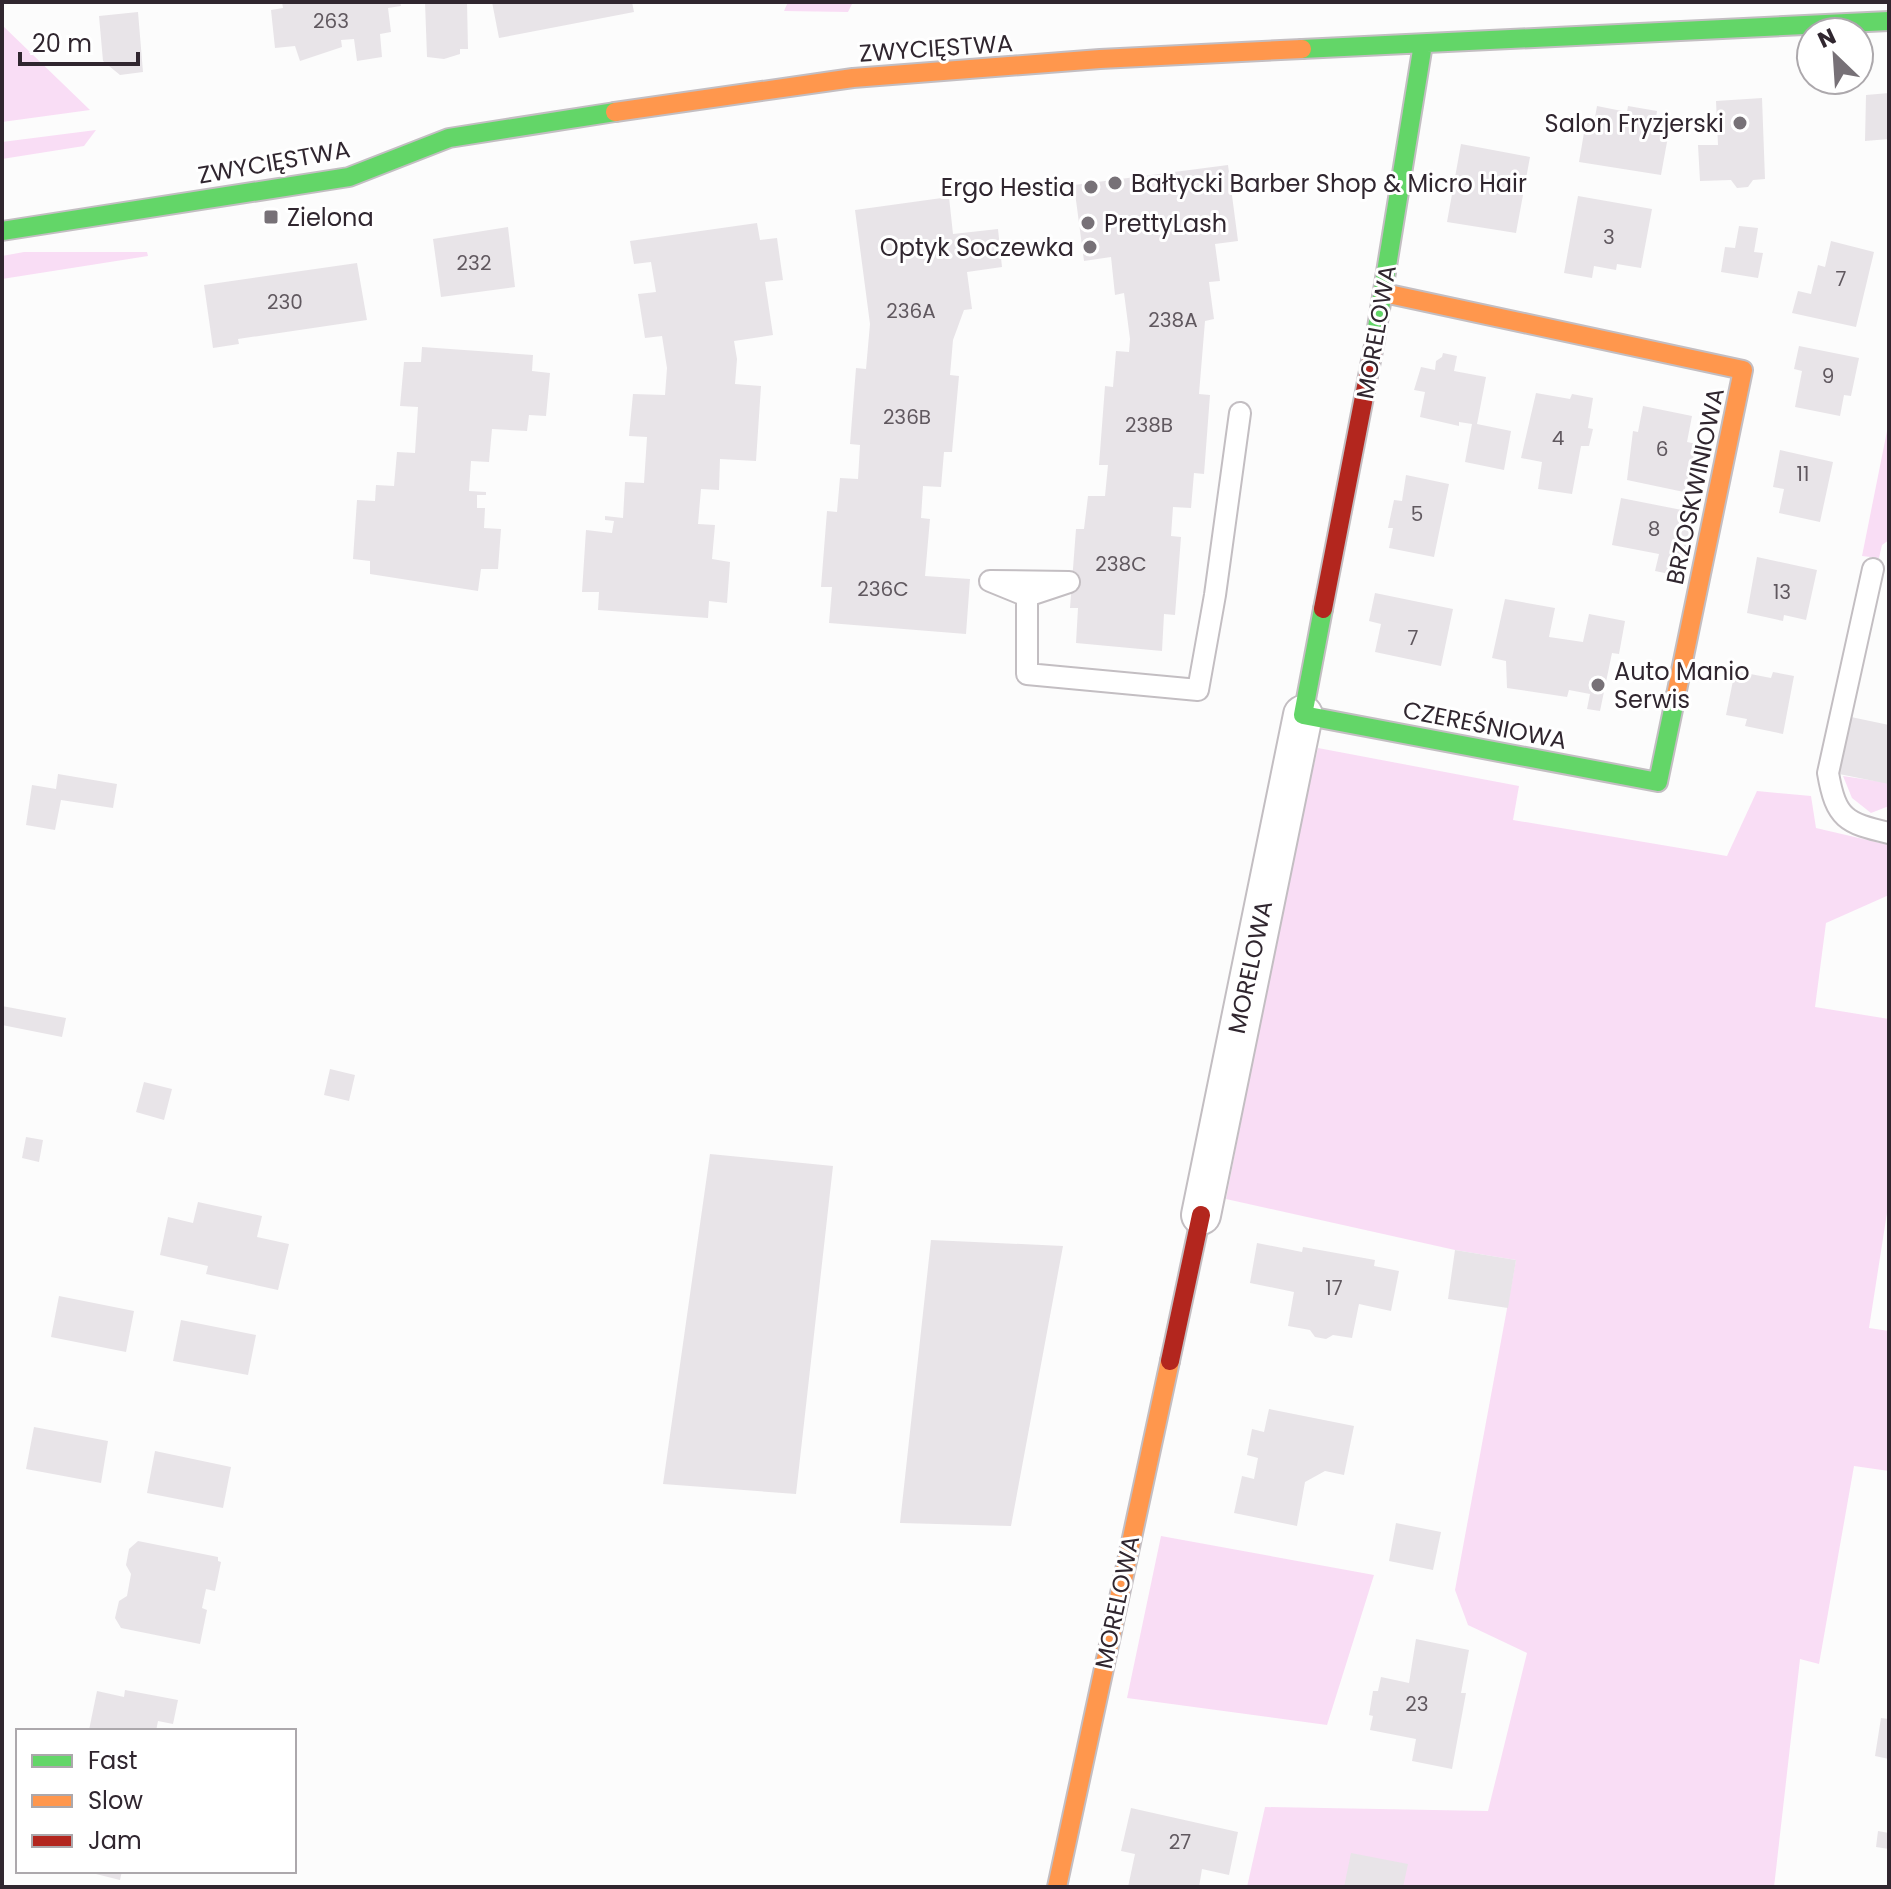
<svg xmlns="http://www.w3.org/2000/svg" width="1891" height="1889" font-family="Poppins,sans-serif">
<rect width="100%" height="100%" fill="#fcfcfc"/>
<path fill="#f9ddf5" d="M788 2H853L848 12 784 11Z
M2 25 90 110 2 122Z
M96 130 84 146 2 159V142Z
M24 252H147L148 256 2 279V256Z
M1889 421V540L1882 545 1879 558 1862 556Z
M1318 748 1519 786 1513 820 1727 856 1757 791 1811 796 1816 828 1889 845V895L1826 923 1815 1007 1889 1019V1200L1869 1328 1889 1331V1471L1854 1466 1819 1664 1800 1659 1774 1887H1247L1265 1807 1488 1811 1527 1653 1468 1625 1455 1590 1516 1260 1455 1250 1226 1199 1294 848Z
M1843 776 1889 783V806L1871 813 1852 798Z
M1161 1536 1374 1575 1327 1725 1127 1698Z"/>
<path fill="#e8e4e8" d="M282 2H400L401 6 388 8 391 32 380 34 382 57 357 61 354 39 341 40 342 47 300 61 295 46 275 48 271 10 283 8Z
M425 2H467L468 49H460V54L444 59 427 57Z
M492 2H632L634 12 499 38Z
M138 12 143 72 120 75 103 61 99 16Z
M1889 93V139L1865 141 1866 95Z
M1762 98 1765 179 1753 180 1748 187 1737 188 1731 180 1700 181 1698 145H1718L1716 101Z
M1597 106 1627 112 1628 106 1657 111 1656 118 1671 120 1661 175 1579 162 1586 121 1594 123Z
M1461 144 1530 157 1516 233 1447 222Z
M1228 165 1238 241 1215 244 1220 281 1209 282 1214 319 1205 321 1199 394 1210 395 1204 474 1194 473 1191 508 1173 507 1171 536 1181 537 1175 615 1164 614 1162 651 1076 643 1078 608H1070L1076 529H1084L1088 496H1105L1108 465H1099L1105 386 1113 387 1116 351 1129 352 1130 339 1124 293 1115 295 1111 257 1084 261 1074 185Z
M1578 196 1652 209 1641 268 1617 264 1616 270 1594 266 1592 278 1564 273Z
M949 197 953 234 998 229 1002 267 967 272 972 309 964 310 953 340 950 375 959 376 952 452H944L941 487 923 486 921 518 930 519 925 576 970 579 966 634 829 623 832 587H821L827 511 837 512 840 478 858 479 860 445 850 444 856 368 866 369 870 324 855 210Z
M757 223 760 240 777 238 783 280 765 282 773 335 734 341 737 359 735 384 761 386 756 461 720 459 719 490 701 489 698 524 715 525 712 559 730 562 727 603 709 601 708 618 598 610 599 592H582L586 530 612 533 614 521 605 520V516L623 518 625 482 644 483 647 437 629 436 633 394 665 395 667 368 662 336 645 338 638 294 656 292 651 262 634 264 630 241Z
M1739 226 1758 228 1754 252 1763 253 1758 278 1721 272 1725 247 1735 248Z
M508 227 515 287 441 297 433 239Z
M1831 241 1874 252 1856 327 1792 313 1798 291 1811 294 1818 265 1825 267Z
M357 263 367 320 238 339 239 344 213 348 204 285Z
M1799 346 1859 358 1851 396 1844 395 1840 416 1795 407 1802 371 1794 369Z
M422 347 533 355 532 371 550 373 546 416 529 415 527 431 492 429 489 462 471 461 469 491 486 492V495H477V508H485L484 528 501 529 498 569H481L478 591 370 574V561L353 559 357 500 375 501 376 485 394 486 397 452 415 453 418 407 400 406 404 362H421Z
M1443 353 1457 356 1454 371 1486 377 1477 424 1511 431 1504 470 1465 462 1472 424 1459 422V426L1420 417 1425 392 1414 390 1421 367 1435 370 1436 361 1442 357Z
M1536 393 1570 399 1572 394 1593 398 1588 428 1593 429 1589 446H1581L1572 494 1538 489 1542 462 1521 458Z
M1643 406 1692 416 1687 442 1697 444 1684 492 1627 480 1633 431 1638 432Z
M1780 450 1833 462 1820 522 1779 513 1784 489 1773 487Z
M1406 475 1449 484 1434 557 1389 548 1393 528H1388L1394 500 1402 501Z
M1621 498 1697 513 1684 577 1655 571 1659 554 1612 545Z
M1757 557 1817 570 1806 620 1784 615 1783 621 1747 613Z
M1375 593 1453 609 1441 666 1375 652 1381 624 1369 621Z
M1505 599 1555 608 1549 637 1583 642 1589 614 1625 621 1619 654 1612 653 1600 711 1587 709 1590 694 1569 690 1567 697 1507 688 1506 661 1492 658Z
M1735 671 1771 678 1773 672 1794 676 1783 734 1745 726 1747 719 1726 715Z
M1851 717 1889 725V784L1839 774Z
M58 774 117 784 113 808 61 800 55 830 26 825 32 785 56 789Z
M2 1006 66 1018 62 1037 2 1025Z
M330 1069 355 1075 349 1101 324 1095Z
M144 1082 172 1089 164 1120 136 1112Z
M26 1137 43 1140 39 1162 22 1158Z
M710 1154 833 1166 796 1494 663 1484Z
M198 1202 262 1216 257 1237 289 1244 278 1290 206 1274 208 1266 160 1255 168 1217 193 1223Z
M931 1240 1063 1246 1011 1526 900 1523Z
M1257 1243 1302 1252 1303 1247 1375 1260 1374 1266 1399 1271 1391 1311 1359 1304 1352 1338 1333 1335 1326 1339 1315 1337 1310 1330 1288 1326 1294 1292 1250 1283Z
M1455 1250 1516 1260 1508 1308 1448 1299Z
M59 1296 134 1311 126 1352 51 1337Z
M181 1320 256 1335 248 1375 173 1361Z
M1269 1409 1354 1426 1344 1475 1325 1471 1305 1482 1297 1526 1234 1513 1242 1476 1254 1479 1258 1458 1247 1455 1252 1429 1264 1432Z
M34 1427 108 1441 101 1483 26 1469Z
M155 1451 231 1467 223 1508 147 1493Z
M1396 1523 1441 1532 1433 1570 1389 1561Z
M138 1541 218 1557V1561L221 1562 215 1591 206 1589 202 1608 207 1610 200 1644 121 1628 115 1618 119 1601 127 1596 131 1574 126 1565 129 1549Z
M1416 1639 1469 1650 1461 1693H1466L1452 1769 1412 1761 1416 1739 1370 1730 1373 1716 1369 1715 1373 1691H1378L1381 1677 1409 1683Z
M125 1690 178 1700 173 1724 158 1721 156 1731 89 1730 97 1691 124 1697Z
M1881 1718 1889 1719V1759L1875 1756Z
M1131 1808 1238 1832 1229 1875 1202 1869 1199 1887H1128L1135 1854 1121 1851Z
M1878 1831 1889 1833V1849L1876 1847Z
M1351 1853 1408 1864 1403 1887H1344Z
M84 1871H122L120 1880Z"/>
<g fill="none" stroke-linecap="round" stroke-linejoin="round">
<g stroke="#c3bec2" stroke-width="24">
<path id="lane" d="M1873 569 1828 773C1836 819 1846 823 1889 833
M1027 596 1069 582 990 581 1027 596V674L1198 690 1215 595 1240 413"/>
</g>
<g stroke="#c3bec2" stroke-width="42">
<path id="street" d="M1201 1215 1303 715"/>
</g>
<g stroke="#c3bec2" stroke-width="22">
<path id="fast" d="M1302 49 1889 21
M2 231 349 177 449 138 615 112
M1375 340 1423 44
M1323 609 1303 715 1658 782 1676 695"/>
</g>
<g stroke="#c3bec2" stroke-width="22">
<path id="slow" d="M615 112 853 78 1100 59 1302 49
M1384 293 1743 370 1676 695
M1057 1887 1170 1361"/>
</g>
<g stroke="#c3bec2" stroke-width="22">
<path id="jam" d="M1323 609 1375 340
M1170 1361 1201 1215"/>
</g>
<use href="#lane" stroke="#fff" stroke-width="20"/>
<use href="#street" stroke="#fff" stroke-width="38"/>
<use href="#fast" stroke="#63d668" stroke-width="18"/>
<use href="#slow" stroke="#ff974d" stroke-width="18"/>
<use href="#jam" stroke="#b3261e" stroke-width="18"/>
</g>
<g fill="#777177" stroke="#fff" stroke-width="3">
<circle cx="1740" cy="123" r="8"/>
<circle cx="1115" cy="183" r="8"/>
<circle cx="1091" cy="187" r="8"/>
<rect x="263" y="209" width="16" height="16" rx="4"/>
<circle cx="1088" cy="223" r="8"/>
<circle cx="1090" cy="247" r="8"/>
<circle cx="1598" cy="685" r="8"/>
</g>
<g text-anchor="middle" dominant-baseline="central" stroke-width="6" stroke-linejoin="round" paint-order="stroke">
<g font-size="20" fill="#60585f">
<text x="331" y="21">263</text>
<text x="1609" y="237">3</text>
<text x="474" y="263">232</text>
<text x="1841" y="279">7</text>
<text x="285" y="302">230</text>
<text x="911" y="311">236A</text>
<text x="1173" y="320">238A</text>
<text x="1828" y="376">9</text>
<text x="907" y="417">236B</text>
<text x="1149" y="425">238B</text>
<text x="1558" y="438">4</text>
<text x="1662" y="449">6</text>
<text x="1803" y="474">11</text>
<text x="1417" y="514">5</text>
<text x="1654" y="529">8</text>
<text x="1121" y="564">238C</text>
<text x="883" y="589">236C</text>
<text x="1782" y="592">13</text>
<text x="1413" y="638">7</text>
<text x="1334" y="1288">17</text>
<text x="1417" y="1704">23</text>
<text x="1180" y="1842">27</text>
</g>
<g font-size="24" fill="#30262f" stroke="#fff">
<text transform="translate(936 48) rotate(-4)">ZWYCIĘSTWA</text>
<text transform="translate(274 162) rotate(-10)">ZWYCIĘSTWA</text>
<text transform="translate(1376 332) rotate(-80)">MORELOWA</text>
<text transform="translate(1695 486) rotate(-78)">BRZOSKWINIOWA</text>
<text transform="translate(1485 725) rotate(11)">CZEREŚNIOWA</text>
<text transform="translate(1250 967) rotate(-78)">MORELOWA</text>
<text transform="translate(1117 1602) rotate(-78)">MORELOWA</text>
</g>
<g font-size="24" fill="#30262f" stroke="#fff" text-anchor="start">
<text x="1724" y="123" text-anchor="end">Salon Fryzjerski</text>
<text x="1131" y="183">Bałtycki Barber Shop &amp; Micro Hair</text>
<text x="1075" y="187" text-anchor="end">Ergo Hestia</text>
<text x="287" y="217">Zielona</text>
<text x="1104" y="223">PrettyLash</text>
<text x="1074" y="247" text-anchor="end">Optyk Soczewka</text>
<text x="1614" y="671">Auto Manio<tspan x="1614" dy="28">Serwis</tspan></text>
</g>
</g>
<rect width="1891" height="1889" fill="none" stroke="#30262f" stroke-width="8"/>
<rect x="16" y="1729" width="280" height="144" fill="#ffffff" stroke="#aca8ac" stroke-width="2"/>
<rect x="32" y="1755" width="40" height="12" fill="#63d668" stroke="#aca8ac" stroke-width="2"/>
<text x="88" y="1769" font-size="24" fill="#30262f">Fast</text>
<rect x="32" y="1795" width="40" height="12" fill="#ff974d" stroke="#aca8ac" stroke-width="2"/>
<text x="88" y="1809" font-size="24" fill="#30262f">Slow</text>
<rect x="32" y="1835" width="40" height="12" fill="#b3261e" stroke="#aca8ac" stroke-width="2"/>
<text x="88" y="1849" font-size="24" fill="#30262f">Jam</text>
<g transform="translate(1835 56) rotate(335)"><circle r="38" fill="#ffffff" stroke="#aca8ac" stroke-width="2"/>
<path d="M0-6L14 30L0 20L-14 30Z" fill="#777177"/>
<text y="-12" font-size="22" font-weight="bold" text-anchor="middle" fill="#30262f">N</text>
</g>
<path d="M20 52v12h118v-12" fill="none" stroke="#30262f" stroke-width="4"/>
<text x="32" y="52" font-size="24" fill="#30262f" stroke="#ffffff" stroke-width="6" paint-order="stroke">20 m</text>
</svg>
